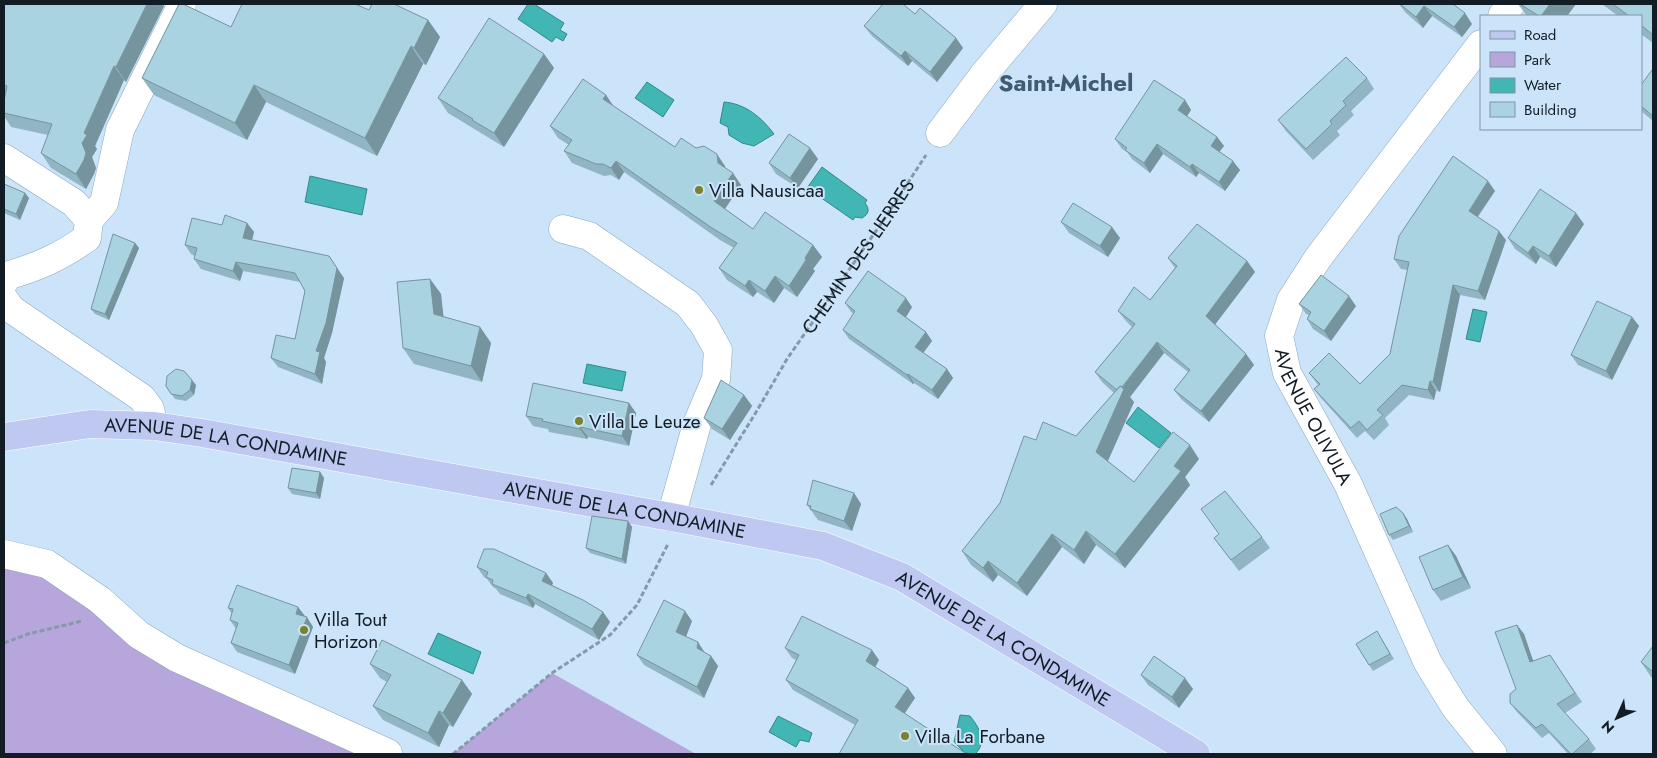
<svg xmlns="http://www.w3.org/2000/svg" width="1657" height="758" font-family="Jost,sans-serif">
<rect width="100%" height="100%" fill="#cce4f9"/>
<path fill="#b7a6db" d="M4 554 139 635 391 754H4Z
M552 673 696 754H453Z"/>
<path fill="#42b6b4" stroke="#338889" d="M528 4H534L564 23 560 30 567 34 563 41 556 37 552 42 518 19Z
M647 82 674 100 663 117 635 98Z
M724 102C746 104 761 117 774 134L754 146 742 143 729 135 728 127 720 123Z
M822 167 867 200 865 203C870 209 869 214 862 218L855 217 853 220 807 188Z
M310 176 367 189 362 215 305 202Z
M1473 309 1487 312 1480 342 1466 339Z
M587 364 626 372 622 391 583 383Z
M1138 407 1171 433 1159 448 1126 423Z
M438 633 481 652 473 674 428 654Z
M960 715 970 716C979 727 988 742 975 754L965 753 954 742Z
M778 716 812 733 809 742 800 740 796 747 769 732Z"/>
<g fill="none" stroke-linecap="round" stroke-linejoin="round">
<g stroke="#89a5be" stroke-width="29">
<g id="minor">
<path d="M1502 16 1511 4"/>
<path id="s2" d="M1481 44 1318 258 1291 300 1279 336 1287 373 1348 484 1428 663 1455 707 1493 754"/>
<path d="M940 133 985 73 1043 4"/>
<path d="M4 158 74 203 89 220 87 238C60 257 38 267 6 276L4 282"/>
<path d="M89 220 104 203 120 130 182 4"/>
<path d="M563 229 589 236 688 304 704 325 718 350 716 379 697 424 671 517"/>
<path d="M4 299 11 309 142 398 150 409 154 426"/>
<path d="M4 554 47 564 100 600 139 635 177 658 388 753"/>
</g>
</g>
<g stroke="#fff" stroke-width="29">
<g id="major">
<path id="s3" d="M4 437 90 424 154 426 202 433 671 517 823 546 902 577 1196 754"/>
</g>
</g>
<g stroke="#8699a9" stroke-width="3" stroke-dasharray="5 2.5" stroke-linecap="butt">
<path id="s1" d="M711 485 755 414 787 359 885 218 926 155"/>
<path d="M4 643 28 634 82 621"/>
<path d="M453 754 552 673 610 635 637 605 668 544"/>
</g>
<use href="#minor" stroke="#fff" stroke-width="28"/>
<use href="#major" stroke="#bec8f1" stroke-width="28"/>
</g>
<path fill="#91b5c2" d="M4 4 164 6 126 82 124 80 95 146 97 149 92 157 96 168 94 174 86 189 51 168 41 153 48 135 11 127 4 116V101L5 98 4 97Z
M1399 4H1453L1472 24 1462 37 1432 16 1423 28 1405 12Z
M1518 4H1576L1567 16H1527Z
M1602 4H1653V43L1641 34V16H1618Z
M369 10 428 20 440 37 426 65 423 64 377 156 266 102 247 140 154 95 142 78 231 27Z
M915 14 956 38 963 48 937 82 912 61 908 66 872 36 864 26Z
M544 54 554 68 504 147 448 113 438 98Z
M1653 71V121L1641 111V85Z
M1367 78 1374 89 1351 111 1354 115 1337 131 1340 135 1313 160 1286 131 1278 120Z
M606 95 613 106 675 147 725 166V168L741 185 725 209 753 229 813 245 822 257 813 269 815 271 797 297 784 288 774 303 757 292 753 297 727 280 719 268 734 248 720 240 624 172 619 180 611 175 604 176 572 163 564 151 569 145 558 138 550 126Z
M1185 100 1191 110 1187 116 1217 137 1224 146 1219 151 1240 170 1225 191 1199 173 1196 177 1163 154 1150 173 1132 159 1127 152 1122 149 1115 139Z
M810 148 818 159 798 188 776 174 769 163Z
M4 184 25 193 29 198 20 220 4 213Z
M1495 191 1478 217 1506 240 1485 300 1460 295 1440 392 1436 391 1434 400 1409 395 1385 418 1389 425 1374 440 1365 431 1357 438 1321 398 1314 389 1318 385 1309 373 1360 384 1390 354 1408 270 1401 269 1394 259Z
M1061 222 1120 238 1108 257 1069 233Z
M247 223 254 232 252 240 344 278 332 333 324 358 326 362 322 384 278 367 271 358 295 339 305 291 300 282 243 271 240 281 201 269 194 259 195 256 191 254 185 245 222 225Z
M1584 224 1556 267 1540 257 1536 264 1515 249 1508 238Z
M135 243 139 248 109 320 95 314 91 309Z
M1168 258 1247 261 1255 272 1215 324 1246 354 1254 365 1209 422 1182 400 1174 390 1188 372 1164 353 1130 397 1134 402 1108 461 1134 482 1199 459 1185 477 1190 485 1125 568 1096 545 1084 564 1062 547 1027 596 998 575 993 582 971 565 962 551 1000 503 1036 440 1076 436 1114 393 1102 382 1095 372 1132 327 1126 321 1118 311 1150 300 1175 268Z
M430 279 441 294 443 317 480 327 491 343 482 382 414 364 403 348Z
M845 303 912 307 906 317 926 332 932 341 923 353 947 369 953 378 938 399 914 383 913 384 849 339 843 330 854 314 851 312Z
M1299 304 1356 306 1331 341 1313 329 1307 319 1309 315 1306 314Z
M1632 317 1639 326 1612 380 1578 365 1571 355Z
M196 385 194 395 186 401 175 399 166 386Z
M744 395 752 406 730 440 712 429 704 418Z
M629 403 636 413 629 446 588 437 587 439 549 432 548 429 533 426 526 416Z
M320 472 324 478 320 499 292 494 288 488Z
M854 493 861 504 852 531 818 520 807 505Z
M1403 513 1407 519 1413 532 1393 540 1389 535Z
M628 521 632 527 626 564 590 553 586 548Z
M1262 537 1270 548 1239 571 1214 538Z
M1448 545 1456 556 1471 588 1441 601 1433 590Z
M477 567 546 573 553 583 552 585 603 612 610 622 599 640 535 604 533 608 500 594 496 589 493 587 487 579 484 577Z
M228 608 305 616 313 627 295 674 237 652 231 643 236 629 230 620 232 614Z
M692 621 686 636 705 653 711 656 718 666 704 698 644 665 637 655Z
M1517 625 1524 634 1533 661 1550 655 1582 702 1565 713 1589 739 1596 749 1590 754H1568L1549 733 1542 738 1517 712 1510 703 1516 689Z
M1380 636 1394 659 1373 671 1356 644Z
M1653 646V678L1651 677 1641 662Z
M785 648 879 660 875 667 908 688 915 698 905 713 855 725 793 690 786 680 796 660 792 658Z
M370 664 462 680 472 694 453 727 449 725 439 747 383 720 373 706 387 682 380 678Z
M1141 675 1193 689 1179 708 1148 685Z"/>
<path fill="#76949e" d="M147 4H162L164 6 126 82 116 67Z
M1550 4H1576L1567 16H1541Z
M1424 6 1432 16 1423 28 1416 17Z
M1465 13 1472 24 1462 37 1454 27Z
M428 20 440 37 426 65 414 48Z
M956 38 963 48 937 82 930 72Z
M411 46 423 64 377 156 365 138Z
M905 51 912 61 908 66 901 56Z
M544 54 554 68 504 147 494 133Z
M114 66 124 80 95 146 97 149 92 157 96 168 94 174 86 189 76 174 84 133Z
M254 85 266 102 247 140 235 123Z
M606 95 614 107 603 99Z
M1185 100 1191 110 1185 119 1178 110Z
M1217 137 1224 146 1217 155 1211 146Z
M1157 144 1163 154 1150 173 1144 163Z
M810 148 818 159 798 188 790 178Z
M717 154 725 166 726 174 718 163Z
M616 161 624 172 619 180 611 168Z
M1233 161 1240 170 1225 191 1219 182Z
M1192 164 1199 173 1196 177 1190 167Z
M733 173 741 185 722 213 714 201Z
M1488 181 1495 191 1475 220 1469 211Z
M25 193 29 198 20 220 16 214Z
M1576 213 1584 224 1556 267 1549 256Z
M247 223 254 232 250 248 243 238Z
M1112 227 1120 238 1108 257 1100 246Z
M1499 231 1506 240 1485 300 1478 291Z
M135 243 139 248 109 320 105 314Z
M813 245 822 257 813 269 815 271 797 297 789 286Z
M1533 246 1540 257 1536 264 1528 253Z
M329 256 344 278 332 333 324 358 326 362 322 384 315 374 316 351Z
M1247 261 1255 272 1214 326 1206 316Z
M236 262 243 271 240 281 233 271Z
M775 276 784 288 774 303 765 291Z
M430 279 441 294 445 330 434 314Z
M749 280 757 292 753 297 745 286Z
M1453 285 1460 295 1440 392 1433 382Z
M1349 296 1356 306 1331 341 1324 331Z
M906 298 912 307 904 320 897 311Z
M1632 317 1639 326 1612 380 1606 371Z
M480 327 491 343 482 382 471 366Z
M926 332 932 341 921 356 915 347Z
M1157 342 1164 353 1130 397 1134 402 1106 465 1096 452 1119 392Z
M1246 354 1254 365 1209 422 1201 411Z
M947 369 953 378 938 399 932 390Z
M908 374 914 383 913 384 907 375Z
M192 380 196 385 194 395 190 390Z
M1430 381 1436 391 1434 400 1428 390Z
M744 395 752 406 730 440 722 429Z
M629 403 636 413 629 446 622 436Z
M580 427 588 437 587 439 580 429Z
M1190 445 1199 459 1185 477 1190 485 1125 568 1115 554 1174 466Z
M320 472 324 478 320 499 316 493Z
M854 493 861 504 852 531 844 521Z
M1403 513 1407 519 1413 532 1409 526Z
M628 521 632 527 626 564 622 559Z
M1086 531 1096 545 1084 564 1074 550Z
M1052 534 1062 547 1027 596 1017 583Z
M1448 545 1456 556 1471 588 1463 577Z
M988 561 998 575 993 582 983 568Z
M546 573 553 583 549 591 542 581Z
M528 594 535 604 533 608 526 598Z
M298 607 305 616 302 623 296 614Z
M685 611 692 621 684 642 676 632Z
M603 612 610 622 599 640 592 629Z
M307 617 313 627 295 674 289 665Z
M1517 625 1524 634 1537 672 1530 662Z
M698 642 705 653 697 648Z
M872 650 879 660 873 671 866 661Z
M711 656 718 666 704 698 697 687Z
M1185 678 1193 689 1179 708 1172 697Z
M462 680 472 694 453 727 443 713Z
M908 688 915 698 902 717 895 707Z
M439 711 449 725 439 747 428 733Z"/>
<path fill="#a9d3e1" stroke="#76949e" d="M4 4H147L116 67 114 66 84 133 87 135 82 143 86 153 84 160 76 174 41 153 52 124 4 113V101L7 86 4 85Z
M179 4H183L231 27 242 4H355L369 10 372 4H394L428 20 414 48 411 46 365 138 254 85 235 123 142 78Z
M883 4H903L915 14 920 8 956 38 930 72 905 51 901 56 864 26Z
M1400 4H1453L1465 13 1454 27 1424 6 1416 17Z
M1520 4H1550L1541 16H1539Z
M1613 4H1653V35L1641 25V16H1629Z
M489 18 544 54 494 133 472 120 473 119 438 98Z
M1346 57 1367 78 1343 101 1346 105 1330 121 1332 124 1306 149 1278 120Z
M1652 70 1653 71V116L1641 106V85Z
M583 79 606 95 603 99 675 147 681 138 696 148 704 146 717 154 718 163 733 173 714 201 753 229 765 212 813 245 805 258 806 260 789 286 775 276 765 291 749 280 745 286 719 268 737 243 712 228 616 161 611 168 603 164H596L564 151 572 140 550 126Z
M1154 80 1185 100 1178 110 1217 137 1211 146 1233 161 1219 182 1192 164 1190 167 1157 144 1144 163 1125 150 1127 148 1115 139Z
M789 134 810 148 790 178 769 163Z
M1453 156 1488 181 1469 211 1499 231 1478 291 1453 285 1433 382 1430 381 1428 390 1402 385 1377 410 1383 415 1367 430 1359 421 1351 428 1314 389 1320 384 1309 373 1329 353 1360 384 1390 354 1409 262 1394 259 1399 236Z
M4 184 25 193 16 214 4 209Z
M1540 189 1576 213 1549 256 1533 246 1528 253 1508 238Z
M1073 203 1112 227 1100 246 1061 222Z
M225 215 247 223 243 238 329 256 337 268 326 323 316 351 320 352 315 374 271 358 276 335 295 339 305 291 295 273 236 262 233 271 194 259 197 248 185 245 192 218 222 225Z
M1197 224 1247 261 1206 316 1246 354 1201 411 1174 390 1190 370 1157 342 1122 387 1120 386 1117 390 1095 372 1135 324 1118 311 1134 287 1150 300 1177 266 1168 258Z
M113 234 135 243 105 314 91 309Z
M868 271 906 298 897 311 926 332 915 347 947 369 932 390 908 374 907 375 843 330 855 311 845 303Z
M1321 275 1349 296 1324 331 1307 319 1311 312 1299 304Z
M430 279 434 314 480 327 471 366 403 348 397 282Z
M1597 301 1632 317 1606 371 1571 355Z
M176 369 184 371 192 380 190 390 182 396 171 394 166 386 167 376Z
M721 380 744 395 722 429 704 418Z
M533 383 629 403 622 436 580 427V429L542 421 543 419 526 416Z
M1120 386 1124 389 1096 452 1134 482 1173 432 1190 445 1174 466 1181 471 1115 554 1086 531 1074 550 1052 534 1017 583 988 561 983 568 962 551 1000 503 1024 436 1036 440 1043 422 1076 436Z
M292 468 320 472 316 493 288 488Z
M813 480 854 493 844 521 810 509 811 506 807 505Z
M1225 491 1262 537 1231 560 1214 538 1219 534 1201 509Z
M1396 507 1403 513 1409 526 1389 535 1380 514Z
M592 516 628 521 622 559 586 548Z
M1448 545 1463 577 1433 590 1419 557Z
M484 549H494L546 573 542 581 583 600 603 612 592 629 528 594 526 598 492 584 493 580 486 577 488 572 477 567Z
M237 585 298 607 296 614 307 617 289 665 231 643 238 623 230 620 233 609 228 608Z
M664 600 685 611 676 632 698 642 697 648 711 656 697 687 637 655Z
M802 616 872 650 866 661 908 688 895 707 965 753V754H839L858 720 786 680 799 655 785 648Z
M1517 625 1530 662 1550 655 1575 693 1557 704 1589 739 1572 754H1571L1542 724 1536 728 1510 703V694L1516 689 1495 632Z
M1377 631 1390 654 1369 665 1356 644Z
M382 640 462 680 443 713 439 711 428 733 373 706 391 675 370 664Z
M1653 646V672L1641 662Z
M1154 656 1185 678 1172 697 1141 675Z"/>
<g fill="#7b812c" stroke="#cce4f9" stroke-width="2">
<circle cx="699" cy="190" r="5"/>
<circle cx="579" cy="421" r="5"/>
<circle cx="304" cy="630" r="5"/>
<circle cx="905" cy="736" r="5"/>
</g>
<g text-anchor="middle" dominant-baseline="central" stroke-width="4" stroke-linejoin="round" paint-order="stroke">
<g font-size="19" fill="#111c25" stroke="#cce4f9" text-anchor="start">
<text x="709" y="190">Villa Nausicaa</text>
<text x="589" y="421">Villa Le Leuze</text>
<text x="314" y="619">Villa Tout<tspan x="314" dy="22">Horizon</tspan></text>
<text x="915" y="736">Villa La Forbane</text>
</g>
<g font-size="19" fill="#111c25" stroke="#cce4f9">
<text stroke="none"><textPath href="#s1" startOffset="272">CHEMIN DES LIERRES</textPath></text>
<text stroke="none"><textPath href="#s2" startOffset="445">AVENUE OLIVULA</textPath></text>
<text stroke="none"><textPath href="#s3" startOffset="224">AVENUE DE LA CONDAMINE</textPath></text>
<text stroke="none"><textPath href="#s3" startOffset="629">AVENUE DE LA CONDAMINE</textPath></text>
<text stroke="none"><textPath href="#s3" startOffset="1034">AVENUE DE LA CONDAMINE</textPath></text>
</g>
<g font-size="24" font-weight="bold" fill="#415b72" stroke="#cce4f9">
<text x="1066" y="82">Saint-Michel</text>
</g>
</g>
<rect width="1657" height="758" fill="none" stroke="#111c25" stroke-width="10"/>
<rect x="1480" y="15" width="162" height="115" fill="#cce4f9" stroke="#8194a4"/>
<rect x="1490" y="31" width="25" height="8" fill="#bec8f1" stroke="#8194a4"/>
<text x="1524" y="40" font-size="15" fill="#111c25">Road</text>
<rect x="1490" y="52" width="25" height="15" fill="#b7a6db" stroke="#8194a4"/>
<text x="1524" y="65" font-size="15" fill="#111c25">Park</text>
<rect x="1490" y="78" width="25" height="15" fill="#42b6b4" stroke="#8194a4"/>
<text x="1524" y="90" font-size="15" fill="#111c25">Water</text>
<rect x="1490" y="102" width="25" height="15" fill="#a9d3e1" stroke="#8194a4"/>
<text x="1524" y="115" font-size="15" fill="#111c25">Building</text>
<g transform="translate(1617 718) rotate(225)" stroke="#cce4f9" stroke-width="4" paint-order="stroke">
<path d="M0-4L9 19L0 12L-9 19Z" fill="#111c25"/>
<text y="-8" font-size="14" font-weight="bold" text-anchor="middle" fill="#111c25">N</text>
</g>
</svg>
